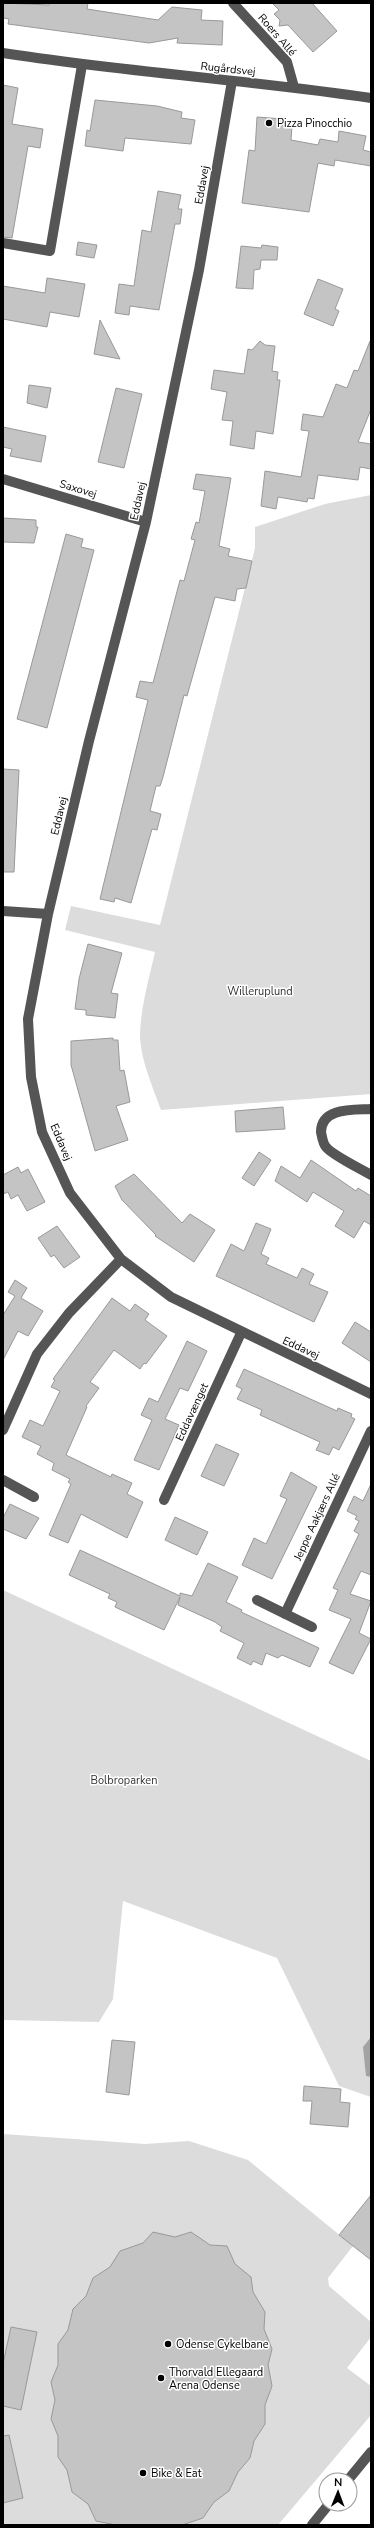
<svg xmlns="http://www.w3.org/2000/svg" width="374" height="2528" font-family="'Nunito Sans',sans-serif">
<rect width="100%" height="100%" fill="#fff"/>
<path fill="#dcdcdc" d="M371 495V1094L161 1110C153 1087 140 1059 140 1034 141 1006 149 979 155 952L65 930 71 906 160 925 255 548V527L325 504Z
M3 1590 371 1761V2097L339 2086 277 1958 123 1901 113 1999 99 2022 3 2020Z
M3 2134 145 2144 189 2141 248 2160 353 2246 328 2278 329 2286 371 2322V2337L347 2368 371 2386V2415L278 2525H3Z"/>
<path fill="#a3a3a3" d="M371 2037V2077L366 2076 363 2047Z"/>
<path fill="#c4c4c4" stroke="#999" d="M3 3 49 5V3H88L87 9 158 20 172 7 202 10 201 20 223 21 222 45 177 43 178 38 149 43 8 24 9 19 3 18Z
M272 3H312L337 31 313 52 288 25 279 26 280 20 274 14 279 10Z
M3 85 18 88 12 124 43 129 40 148 28 146 12 238 3 237Z
M95 100 157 106 182 112 181 118 195 120 191 144 125 138 123 151 85 146 87 130 90 131Z
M257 117 283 119 282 125H292L291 140 318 145 320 139 338 142 339 131 366 136 363 150 371 152V166L335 160 334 166 318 163 309 212 242 203 249 150 255 151Z
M158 191 181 195 178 209H182L180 224H175L159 310 130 306 129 315 115 313 119 284 134 286 142 230 151 232Z
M78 242 97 245 94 258 76 255Z
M262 245 278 247 277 260H261L260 269 254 270 253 289 236 288 241 246 261 248Z
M47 278 85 284 79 317 50 312 47 327 3 319V286L45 293Z
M318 279 343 289 335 309 339 311 333 326 304 314Z
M100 320 120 359 94 354Z
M260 341 265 345 275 346 272 371 278 372 277 380H280L273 434 256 431 254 449 230 445 233 421 222 420 227 392 211 389 214 370 244 374 248 349 252 350Z
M370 341 371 409 358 442 371 444V469L360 467 358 480 318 475 314 499 308 498 307 502 278 497 276 509 261 506 265 471 301 477 309 431 301 430 303 414 323 417 336 384 347 388 354 370 358 371Z
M29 385 51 388 47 408 27 403Z
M116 388 142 394 124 468 98 462Z
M3 427 46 436 41 462 10 456 12 449 3 447Z
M196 474 231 478 219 546 230 549 228 556 252 561 246 588 237 589 235 601 215 597 187 696 184 695 163 777 160 786H156L150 811 161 814 157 830 152 829 131 903 115 898 114 902 100 899 148 700 136 697 140 681 153 683 180 580 184 581 195 540 191 539 196 522 199 523 205 491 193 489Z
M3 518 36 520V527H38L34 543 3 542Z
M66 534 83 539 81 547 94 550 47 728 17 719Z
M3 769 19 770 14 872H3Z
M88 944 122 953 111 993 118 994 115 1018 86 1015V1010L75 1009 79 979Z
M113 1038V1040H118L120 1071 124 1070 130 1102 116 1106 128 1140 95 1151 71 1065V1041Z
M283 1107 285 1129 236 1132 235 1111Z
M259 1152 271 1160 254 1186 242 1178Z
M311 1160 356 1191 358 1188 371 1196V1225L364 1221 354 1238 335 1226 344 1211 313 1192 307 1202 275 1181 281 1166 300 1178Z
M18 1167 21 1173 28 1169 45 1202 27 1211 18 1195 11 1199 8 1192 3 1194V1175Z
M134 1174 182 1223 190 1214 215 1230 194 1262 155 1236 156 1235 122 1200 115 1186Z
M256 1223 271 1229 261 1254 269 1258 266 1264 297 1278 302 1268 314 1274 309 1284 328 1292 314 1322 216 1276 231 1244 244 1251Z
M57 1226 80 1257 64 1268 54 1255 51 1257 38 1238Z
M15 1280 27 1288 21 1298 43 1311 28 1336 18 1331 3 1360V1315L15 1296 8 1292Z
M112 1298 130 1311 135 1304 149 1314 145 1320 167 1336 146 1364 144 1363 140 1369 114 1350 90 1382 99 1388 86 1406 87 1407 66 1455 111 1477 112 1474 132 1483 127 1494 143 1502 127 1538 81 1514 68 1543 49 1535 71 1484 68 1482 70 1479 52 1470 54 1463 37 1454 41 1446 22 1437 30 1420 43 1426 60 1391 51 1387 55 1380 53 1379Z
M355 1322 371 1332V1362L342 1343Z
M187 1341 207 1351 188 1391 180 1388 165 1419 179 1425 159 1470 134 1460 152 1420 141 1415 149 1398 158 1402Z
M244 1369 337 1411 338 1408 352 1414 351 1417 355 1419 339 1450 333 1447 329 1455 316 1450 320 1442 260 1415 262 1410 237 1399 242 1389 236 1386Z
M216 1444 239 1454 224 1486 201 1476Z
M291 1472 317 1487 272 1579 242 1565 254 1538 266 1544 287 1499 280 1496Z
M371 1484V1575L361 1571 350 1594 371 1601 359 1633 371 1639 353 1674 329 1663 351 1619 329 1610 338 1590 333 1588 359 1534 354 1531 359 1521 355 1519 357 1516 347 1511 354 1496 363 1501Z
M10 1504 39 1518 26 1539 3 1529V1518Z
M175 1517 208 1532 197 1555 165 1540Z
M80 1550 180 1596V1593L192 1596 208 1563 238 1577 226 1602 242 1610 241 1612 319 1648 310 1667 282 1655 278 1658 266 1653 262 1665 253 1661 251 1665 237 1658 244 1643 220 1631 222 1627 215 1622 178 1605 180 1597 164 1630 115 1607 117 1602 108 1598 110 1594 69 1575Z
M112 2040 135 2042 129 2095 106 2092Z
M304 2086 341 2089 340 2102 350 2103 348 2127 310 2124 312 2101H303Z
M371 2195V2260L339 2235Z
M153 2232 175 2237 191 2232 210 2245 227 2246 235 2264 251 2277 253 2292 265 2312 264 2329 272 2349 268 2365 272 2386 265 2405V2424L254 2441 250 2458 238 2472 229 2491 214 2502 203 2518 182 2525H116L96 2521 88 2504 72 2492 67 2470 58 2457V2436L51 2419 55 2400 51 2382 58 2365V2344L68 2330 73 2309 86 2296 93 2278 110 2267 120 2251 143 2243Z
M11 2327 37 2332 21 2410 3 2406V2364Z
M9 2435 23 2498 3 2503V2436Z"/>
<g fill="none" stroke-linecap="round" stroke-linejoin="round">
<path stroke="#555" stroke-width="10" d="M233 3 287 62 294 87
M3 53C125 72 249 80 371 98
M232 81 199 270 146 522 89 741 48 914 28 1019 31 1077 42 1132 70 1193 121 1259 171 1297 371 1394
M3 243 50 251 82 65
M3 479 146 522
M3 911 48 914
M371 1109C354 1110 321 1107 321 1132 322 1137 323 1144 326 1147 332 1155 361 1169 371 1175
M3 1430 37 1354 69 1313 121 1259
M3 1480 34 1497
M164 1500 241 1333
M257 1600 312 1627
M285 1614 371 1431
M348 2480 371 2452
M312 2525 329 2504"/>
</g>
<g fill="#000" stroke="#fff" stroke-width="1.5">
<circle cx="269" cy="123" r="4"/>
<circle cx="168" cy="2344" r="4"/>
<circle cx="161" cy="2378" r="4"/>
<circle cx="143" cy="2473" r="4"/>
</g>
<g text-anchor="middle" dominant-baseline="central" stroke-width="3" stroke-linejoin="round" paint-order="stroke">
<g font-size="11" fill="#000" stroke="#fff">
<text transform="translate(277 35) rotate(49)">Roers Allé</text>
<text transform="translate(228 69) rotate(6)">Rugårdsvej</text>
<text transform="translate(202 185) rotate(-80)">Eddavej</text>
<text transform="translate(78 489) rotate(17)">Saxovej</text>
<text transform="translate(138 501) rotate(-78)">Eddavej</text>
<text transform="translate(59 816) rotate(-77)">Eddavej</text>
<text transform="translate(61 1142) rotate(67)">Eddavej</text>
<text transform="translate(301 1348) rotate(25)">Eddavej</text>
<text transform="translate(192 1412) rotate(-65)">Eddavænget</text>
<text transform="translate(317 1517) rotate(-65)">Jeppe Aakjærs Allé</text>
</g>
<g font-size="11" fill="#000" stroke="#fff" text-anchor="start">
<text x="277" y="123">Pizza Pinocchio</text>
<text x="176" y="2344">Odense Cykelbane</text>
<text x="169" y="2372">Thorvald Ellegaard<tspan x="169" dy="13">Arena Odense</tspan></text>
<text x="151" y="2473">Bike &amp; Eat</text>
</g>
<g font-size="11" fill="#333" stroke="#fff">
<text x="260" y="991">Willeruplund</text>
<text x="124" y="1780">Bolbroparken</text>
</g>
</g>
<rect width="374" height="2528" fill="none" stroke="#000000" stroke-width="8"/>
<g transform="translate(338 2492) rotate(1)"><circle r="19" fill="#ffffff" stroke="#999999"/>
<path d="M0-3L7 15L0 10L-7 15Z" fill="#000000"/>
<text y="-6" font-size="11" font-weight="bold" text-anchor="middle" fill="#000000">N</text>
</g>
</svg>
